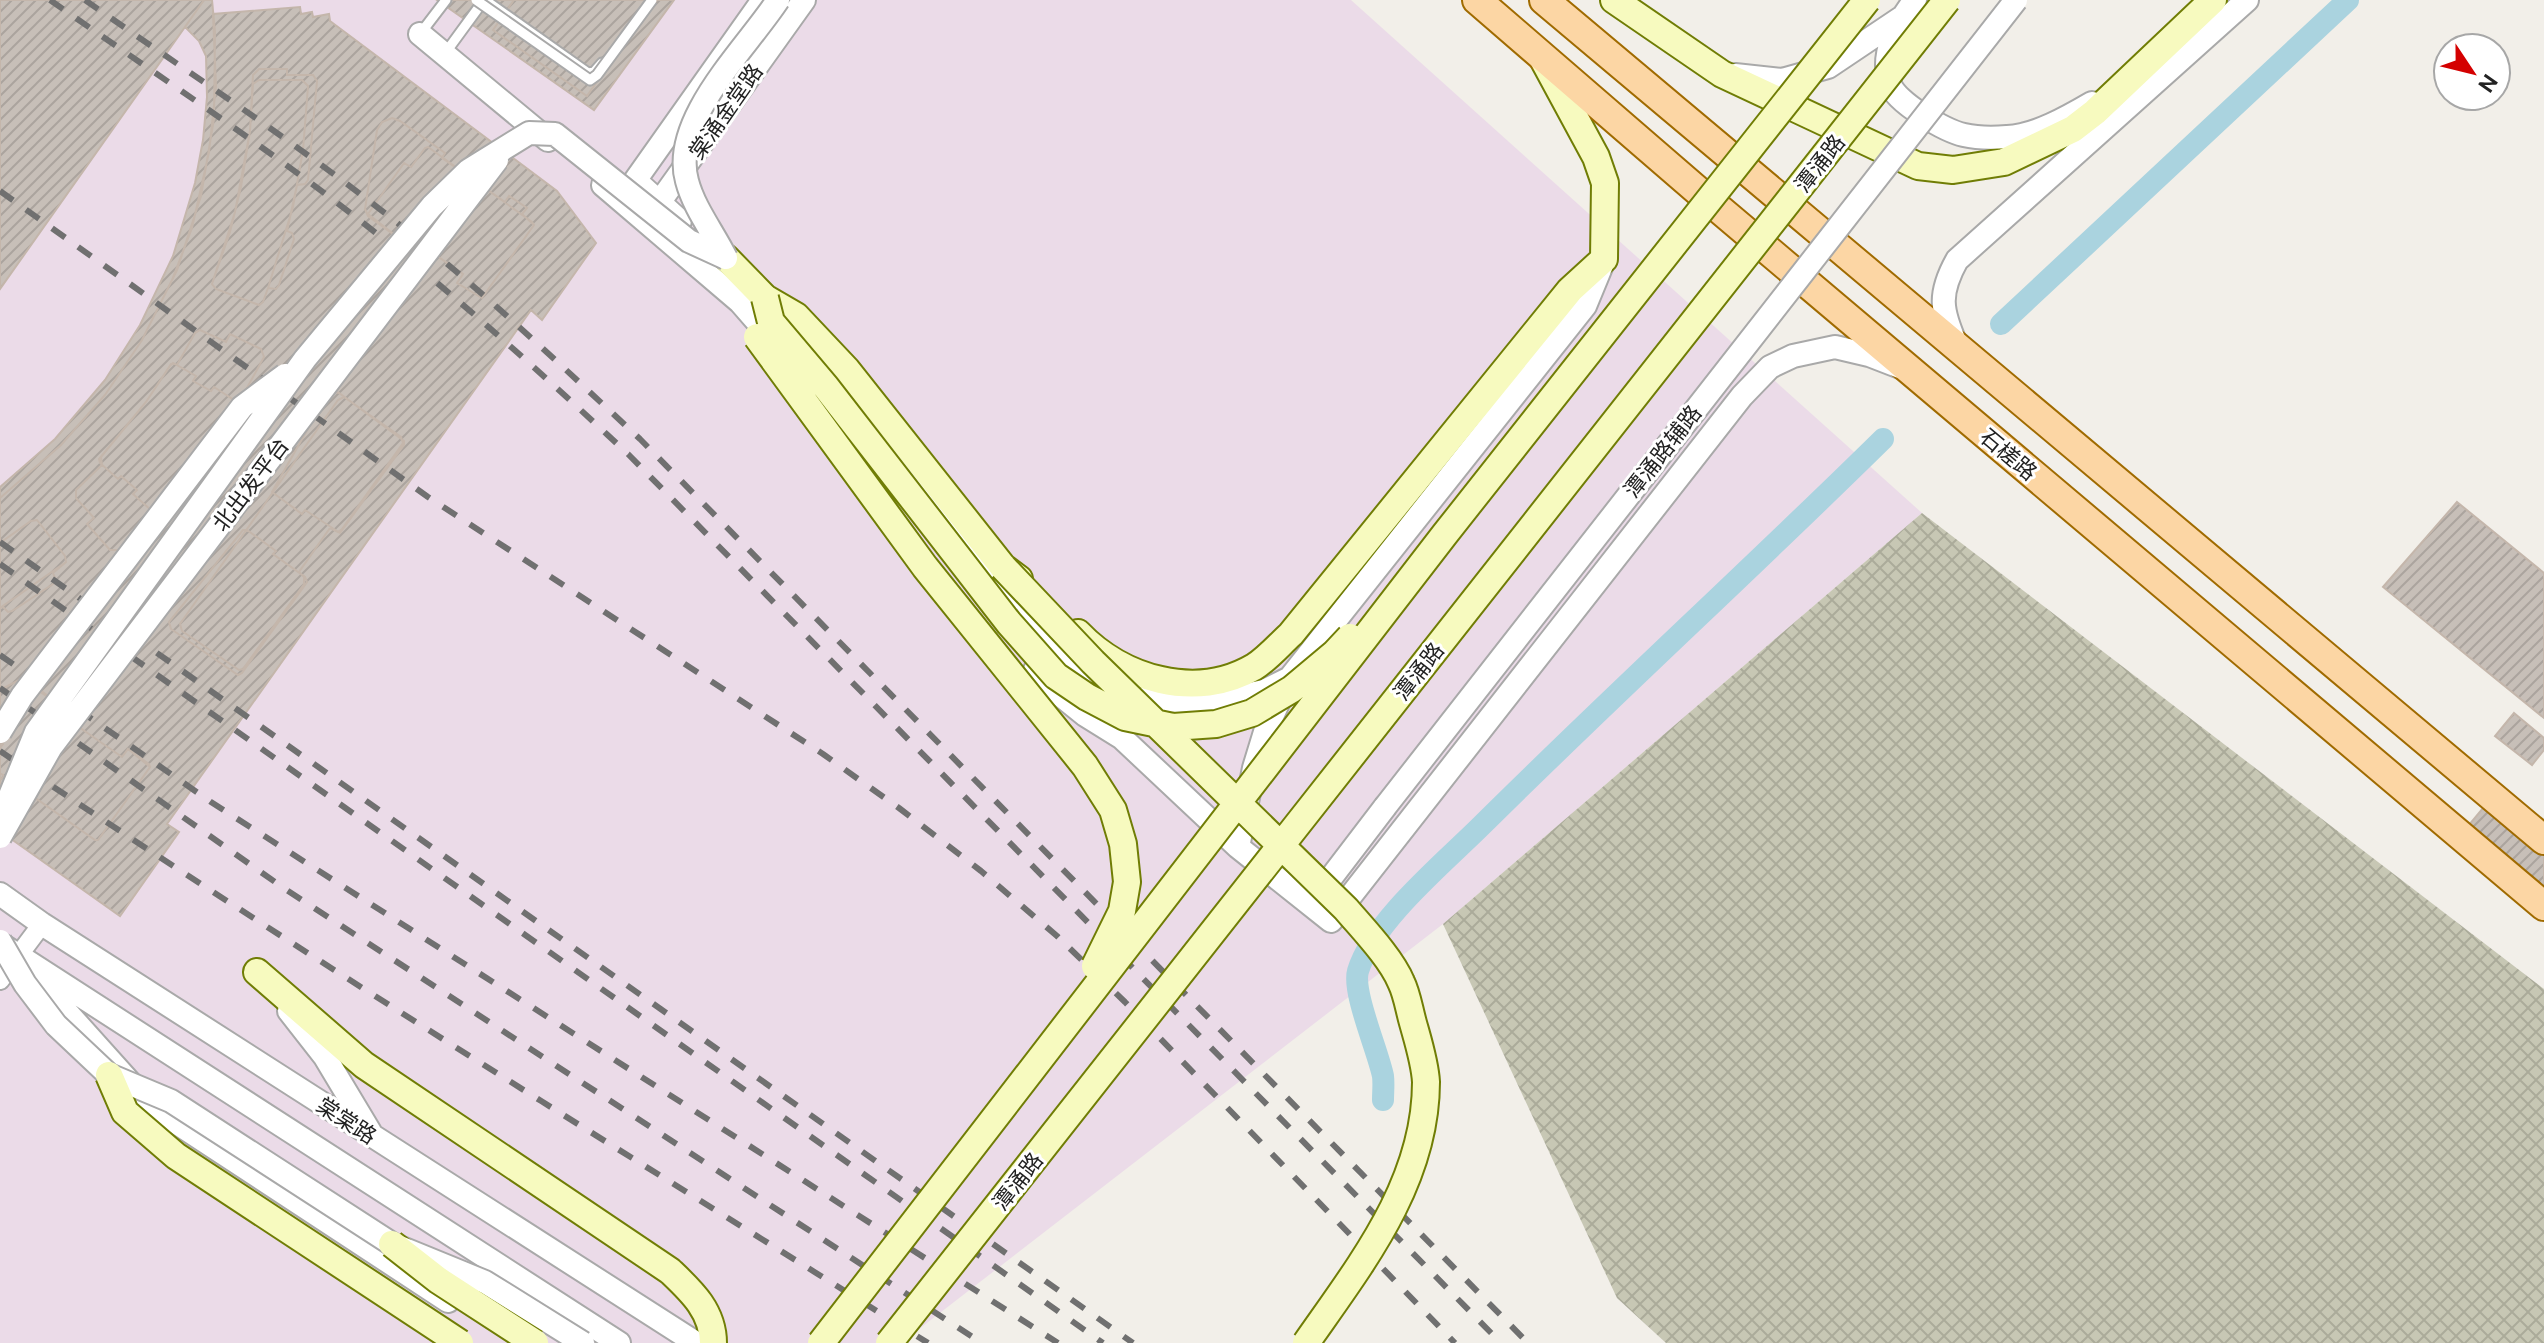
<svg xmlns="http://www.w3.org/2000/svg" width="2544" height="1343" font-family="Ubuntu,'Noto Sans SC',sans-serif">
<defs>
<pattern id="construction-cross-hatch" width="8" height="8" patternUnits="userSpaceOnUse" patternTransform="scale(2)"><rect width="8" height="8" fill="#c7c7b4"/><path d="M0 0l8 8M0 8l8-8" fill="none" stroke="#abab9a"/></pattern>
<pattern id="building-hatch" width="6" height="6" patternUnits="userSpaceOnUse" patternTransform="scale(2)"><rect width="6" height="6" fill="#c7bfb8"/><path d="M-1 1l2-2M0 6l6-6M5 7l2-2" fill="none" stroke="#aba49e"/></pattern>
</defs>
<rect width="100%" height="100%" fill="#f2efe9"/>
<path fill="#ebdbe8" d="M0 0H1351L1922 513 1443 924 901 1343H0Z"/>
<path fill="url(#construction-cross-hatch)" d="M1922 513 2544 989V1343H1666L1617 1298 1443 924Z"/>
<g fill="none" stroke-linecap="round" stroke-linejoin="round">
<path stroke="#aad3df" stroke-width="22" d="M2001 324 2348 0
M1383 1100C1383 1092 1384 1084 1383 1076 1378 1051 1352 992 1358 971 1373 921 1445 862 1482 825 1614 694 1751 569 1883 439"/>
</g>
<path fill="url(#building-hatch)" stroke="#c4b6ab" stroke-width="2" d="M0 0H204L0 289Z
M204 0H212L215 32 214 119 201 196 177 270 142 340 105 395 61 445 0 498V487L55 439 105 380 140 325 173 256 195 183 203 140 207 97 206 56 199 41 185 27Z
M437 0H674L594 110Z
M514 0H653L587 96 493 30Z
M300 7 301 14 312 12 313 17 329 14 330 21 557 191 596 243 542 320 531 310 167 824 179 832 120 916 0 831V498L61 445 105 395 142 340 172 280 192 228 209 152 216 86 213 14Z
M259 69H287V75H313L317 81 308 180 305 184 297 185 287 231 292 233 294 239 279 285 276 289 268 288 263 302 259 305 216 289 212 284 230 232 241 187 250 131 253 75Z
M259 80H302L308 86 303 150 293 207 268 288 263 302 259 305 216 289 212 284 235 212 250 131 253 84Z
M392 118 400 121 445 153 442 158 505 202 509 196 527 208 522 214 534 225 482 298 457 283 463 274 404 233 400 239 368 216 365 209 377 130 382 122Z
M428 147 532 222 534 225 482 298 457 283 463 274 404 233 400 239 368 214 404 163 411 167 425 148Z
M200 330 226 342 230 334 261 349 264 357 237 406 142 527 118 550H110L87 524 94 518 76 498V490L102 465 101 457 146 402 170 366 173 363 177 365 195 333Z
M171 364H175L196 376 193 381 211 391 214 387 237 402 152 511 133 494 137 490 121 476 118 479 100 463 99 459 146 402Z
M335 392 339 393 404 441V445L340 533 305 510 302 514 272 492 326 397Z
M344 397 401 437 403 443 342 529 338 532 330 528 299 572 304 577V584L243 669 239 670 182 631 180 624 338 400Z
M2457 502 2544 573V718L2383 587Z
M37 520 65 556 66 562 53 573 56 580 53 584 12 611 8 612 3 607 0 608V543L31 521Z
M37 520 65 556 66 562 0 608V543L31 521Z
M243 530H247L276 551 273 554 305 577 307 582 242 673 238 675 171 629 169 622Z
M21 679 67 710 63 716 122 757 128 749 149 764 150 767 98 840H95L4 776 0 780V690Z
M36 687 67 710 63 716 122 757 128 749 150 767 98 840H95L0 773V748L3 744 0 741Z
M2514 713 2544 738V750L2532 765 2495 736Z
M2493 796 2544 829V910L2458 838Z"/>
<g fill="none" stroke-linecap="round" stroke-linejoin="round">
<g stroke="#a9a9a9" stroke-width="13">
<path id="service" d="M485 0 588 73 594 72 602 63
M420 34 446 0
M446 52 484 0"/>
</g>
<g stroke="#a9a9a9" stroke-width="22">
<path id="minor" d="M0 980 42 924"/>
</g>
<g stroke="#a9a9a9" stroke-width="26">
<path id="tertiary" d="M1915 0C1897 23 1880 54 1890 84 1896 103 1946 131 1964 135 1977 138 1994 138 2007 137 2035 136 2068 117 2092 103
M420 34 548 140
M1735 75 1782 80 1828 67 1901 18
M636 181 680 221
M603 185 740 302 775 342
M627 192 763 0
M651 214 804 0
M1956 344C1941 310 1938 294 1957 260L2247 0
M801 376 866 459
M865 418 992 576 1072 670 1117 697 1174 701H1219L1264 691 1288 679
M1035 670 1049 686 1085 715 1122 738 1238 847 1331 921 1742 396 1770 367 1793 356 1835 347 1869 355 1900 367
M1238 847 1254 768 1265 732 1289 679 1585 306 1604 260
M0 894 42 924 696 1343
M1314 900 1385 807
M2 945 619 1343
M37 979 151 1106 448 1301
M289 1011 325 1057 370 1132"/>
</g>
<g stroke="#707d05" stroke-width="30">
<path id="secondary" d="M1614 0 1722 74 1918 166 1953 170 2004 162 2073 129 2095 112 2213 0
M726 258 765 298 796 316 847 370 1003 567 1019 579
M1078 633C1122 679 1196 701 1254 667 1267 659 1279 645 1291 634L1570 290 1604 259 1605 183 1596 157 1543 59
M257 972 364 1065 670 1271C691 1291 713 1311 713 1343"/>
</g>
<g stroke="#a06b00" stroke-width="32">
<path id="primary" d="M1477 0 1705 197 2544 906
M1544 0 2544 840"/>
</g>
<use href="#service" stroke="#fff" stroke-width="9"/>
<use href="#minor" stroke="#fff" stroke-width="18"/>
<use href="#tertiary" stroke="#fff" stroke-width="22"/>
<use href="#secondary" stroke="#f7fabf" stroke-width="26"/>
<use href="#primary" stroke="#fcd6a4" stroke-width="28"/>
<path stroke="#707070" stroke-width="6" stroke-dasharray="16 16" stroke-linecap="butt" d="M50 0C164 80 282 157 391 245 473 311 551 382 628 454L1501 1343
M85 0C192 75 303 147 405 229 487 295 563 367 640 439L1528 1343
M0 191 428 497 823 754 899 808 981 871 1057 936 1125 1002 1455 1343
M0 542 1133 1343
M0 564 1103 1343
M0 655 211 802 1058 1343
M0 688 285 889 982 1343
M0 751C304 956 617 1148 928 1343"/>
<g stroke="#a9a9a9" stroke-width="13" stroke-linecap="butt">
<path id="service-bridge" d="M476 0 590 80 597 75 652 0"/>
</g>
<g stroke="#a9a9a9" stroke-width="26" stroke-linecap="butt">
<path id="tertiary-bridge" d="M726 258C713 232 694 208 687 181 670 120 746 49 778 0
M0 732 22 696 242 407 285 375
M1385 807 2016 0
M0 820 36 732 305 359 432 206 469 170 529 133 555 134 689 241 726 258
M0 837 51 747 497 160
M0 941 25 984 56 1025 109 1075 171 1101 392 1244 485 1282 583 1343"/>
</g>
<g stroke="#707d05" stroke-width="30" stroke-linecap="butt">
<path id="secondary-bridge" d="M765 298 771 322 826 387 1009 623 1056 676 1087 697 1125 717 1173 727 1216 724 1252 713 1292 689 1335 653 1350 637
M757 337 925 567 1085 766 1113 810 1123 844 1127 882 1122 911 1095 966
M1003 567 1093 662 1346 909C1363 929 1391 958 1401 982 1407 994 1409 1009 1413 1023 1418 1041 1425 1063 1426 1082 1426 1183 1361 1264 1306 1343
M109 1075 125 1112 176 1156 460 1343
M392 1244 438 1280 535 1343
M821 1343 1445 534 1867 0
M889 1343 1947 0"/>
</g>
<use href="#service-bridge" stroke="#fff" stroke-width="9"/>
<use href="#tertiary-bridge" stroke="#fff" stroke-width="22"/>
<use href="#secondary-bridge" stroke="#f7fabf" stroke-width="26"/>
</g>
<g text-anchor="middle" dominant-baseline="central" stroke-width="6" stroke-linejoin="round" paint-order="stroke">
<g font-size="22" fill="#222" stroke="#fff">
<text transform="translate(725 111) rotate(-55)">棠涌金堂路</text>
<text transform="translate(1819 163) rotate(-52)">潭涌路</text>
<text transform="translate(1662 451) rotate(-52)">潭涌路辅路</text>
<text transform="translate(2009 454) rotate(40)">石槎路</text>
<text transform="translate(250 484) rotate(-53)">北出发平台</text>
<text transform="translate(1418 671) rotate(-52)">潭涌路</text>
<text transform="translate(347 1120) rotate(33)">棠棠路</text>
<text transform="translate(1017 1181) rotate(-52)">潭涌路</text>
</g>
</g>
<g transform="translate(2472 72) rotate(125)"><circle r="38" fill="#ffffff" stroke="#a7a7a7" stroke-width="2"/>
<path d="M0-6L14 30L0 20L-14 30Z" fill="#d40000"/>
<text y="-12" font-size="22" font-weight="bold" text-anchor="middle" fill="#222222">N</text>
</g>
</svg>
